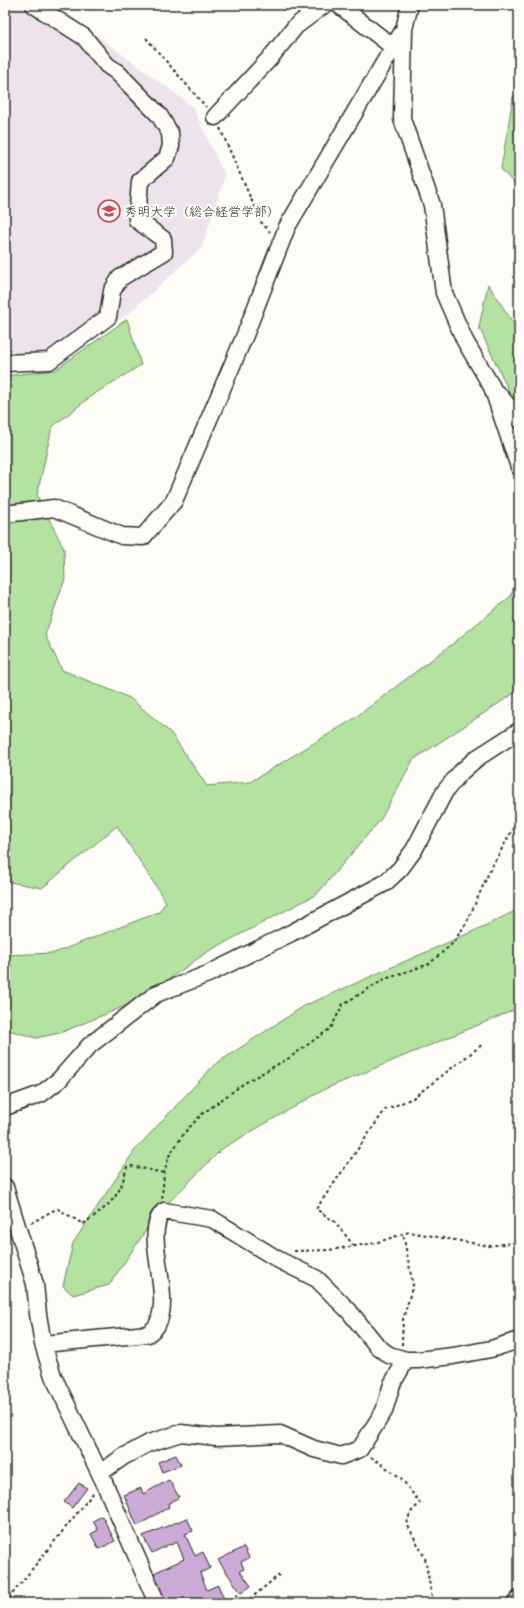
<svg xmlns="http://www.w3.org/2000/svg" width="524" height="1608" font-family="Itim,'Klee One',sans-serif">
<rect width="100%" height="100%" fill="#fdfcf7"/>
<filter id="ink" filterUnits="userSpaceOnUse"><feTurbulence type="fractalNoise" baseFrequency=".025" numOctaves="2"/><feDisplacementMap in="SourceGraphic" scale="8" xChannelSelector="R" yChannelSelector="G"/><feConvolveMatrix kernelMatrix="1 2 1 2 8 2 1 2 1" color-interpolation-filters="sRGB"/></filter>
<g filter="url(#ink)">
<path fill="#eee3ed" d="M5 5H56L192 106 225 176 202 247 129 313 55 364 5 369Z"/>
<path fill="#b3e2a1" stroke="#6f8666" d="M519 91V189L501 169 513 97Z
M488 284 519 332V413L479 327Z
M127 319 141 365 94 394 52 427 37 495 64 549 65 579 45 635 62 670 130 698 171 733 207 786 250 782 352 720 451 645 511 596 519 567V690L413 760 381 819 317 894 207 952 140 1000 60 1033 36 1038 5 1029V955L54 953 159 912 166 902 117 826 42 888 5 881V377L12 375 55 370Z
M519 909V1008L325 1089 223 1148 157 1214 109 1285 73 1295 63 1286 73 1243 135 1150 214 1065 304 1006 476 930Z"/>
<path fill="#cbaad5" stroke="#2b2b2b" d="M176 1455 181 1465 162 1472 158 1462Z
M169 1480 179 1497 168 1504 169 1507 137 1526 124 1495 141 1488 143 1494Z
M79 1483 87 1488 72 1508 64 1502Z
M102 1516 115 1541 99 1549 91 1534 98 1530 93 1521Z
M187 1518 193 1531 185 1534 195 1556 203 1552 210 1568 200 1573 207 1590 218 1585 226 1603H166L154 1573 184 1559 177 1542 171 1545 170 1544 152 1553 143 1536Z
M244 1547 249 1558 241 1562 244 1569 240 1571 251 1586 241 1593 218 1560Z"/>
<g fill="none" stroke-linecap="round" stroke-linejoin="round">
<g stroke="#2b2b2b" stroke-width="19">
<path id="minor" d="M339 5 393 47
M404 30 402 119 432 205 444 293 465 341 492 387 519 467
M215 117 270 58 296 26 324 5
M5 363 49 361 108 317 112 291 120 278 164 252 163 239 137 220 140 181 167 158 171 146 170 133 159 115 117 72 107 65 84 37 34 5
M498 394 519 419
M5 514 54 508 122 536 143 537 174 501 245 335 287 227 404 29 410 5
M5 1107 41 1094 59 1080 90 1045 156 994 208 974 291 933 385 883 400 869 414 850 445 791 461 772 477 758 519 731
M5 1187 35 1284 38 1314 43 1344 53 1376 103 1480 157 1603
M43 1344 148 1334C151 1331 155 1329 157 1325 174 1294 141 1231 164 1211L212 1219 279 1260 317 1279 349 1311 378 1347 389 1355 406 1360H418L453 1356 491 1349 519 1340
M100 1473 123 1457 149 1443 181 1433 216 1437 280 1434 314 1449 341 1456 360 1449 384 1411 392 1384 406 1360
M516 1603 519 1599"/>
</g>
<path stroke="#2b2b2b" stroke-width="2" stroke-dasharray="3 3" stroke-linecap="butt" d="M146 38 206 107
M220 128 261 222 270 232
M162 1198 164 1173 169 1156 185 1132 202 1114 243 1084 289 1058 331 1028 343 1004 385 979 429 964 453 943 467 922 490 870 519 818
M31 1223 52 1211 58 1209 83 1224C97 1214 113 1204 120 1188 123 1182 125 1174 127 1167L131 1166 164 1173
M354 1246 335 1222 316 1209 385 1110 413 1098 483 1044
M294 1251 329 1250 375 1243 409 1232 489 1246 519 1242
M402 1345 403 1319 413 1285 403 1234
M371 1457 401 1478 420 1503 410 1513 407 1524 425 1558 433 1603
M5 1603 94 1492
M226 1603 237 1595 243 1603
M245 1603 279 1575"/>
<use href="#minor" stroke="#fdfcf7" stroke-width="16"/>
</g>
</g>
<defs>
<g id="university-ring" transform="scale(1.15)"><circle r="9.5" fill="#fdfcf7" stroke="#d1495b" stroke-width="1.5"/><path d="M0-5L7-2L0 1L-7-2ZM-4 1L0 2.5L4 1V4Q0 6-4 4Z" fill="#d1495b"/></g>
</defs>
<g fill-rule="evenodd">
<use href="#university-ring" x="109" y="211"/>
</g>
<g text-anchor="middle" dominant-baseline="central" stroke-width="4" stroke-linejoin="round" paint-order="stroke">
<g font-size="13" fill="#2b2b2b" stroke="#fdfcf7" text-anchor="start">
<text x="124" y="211">秀明大学（総合経営学部）</text>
</g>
</g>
<rect width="524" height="1608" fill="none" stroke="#fdfcf7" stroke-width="20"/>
<rect x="10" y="10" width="504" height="1588" fill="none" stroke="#2b2b2b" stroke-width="1.5" filter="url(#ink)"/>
</svg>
